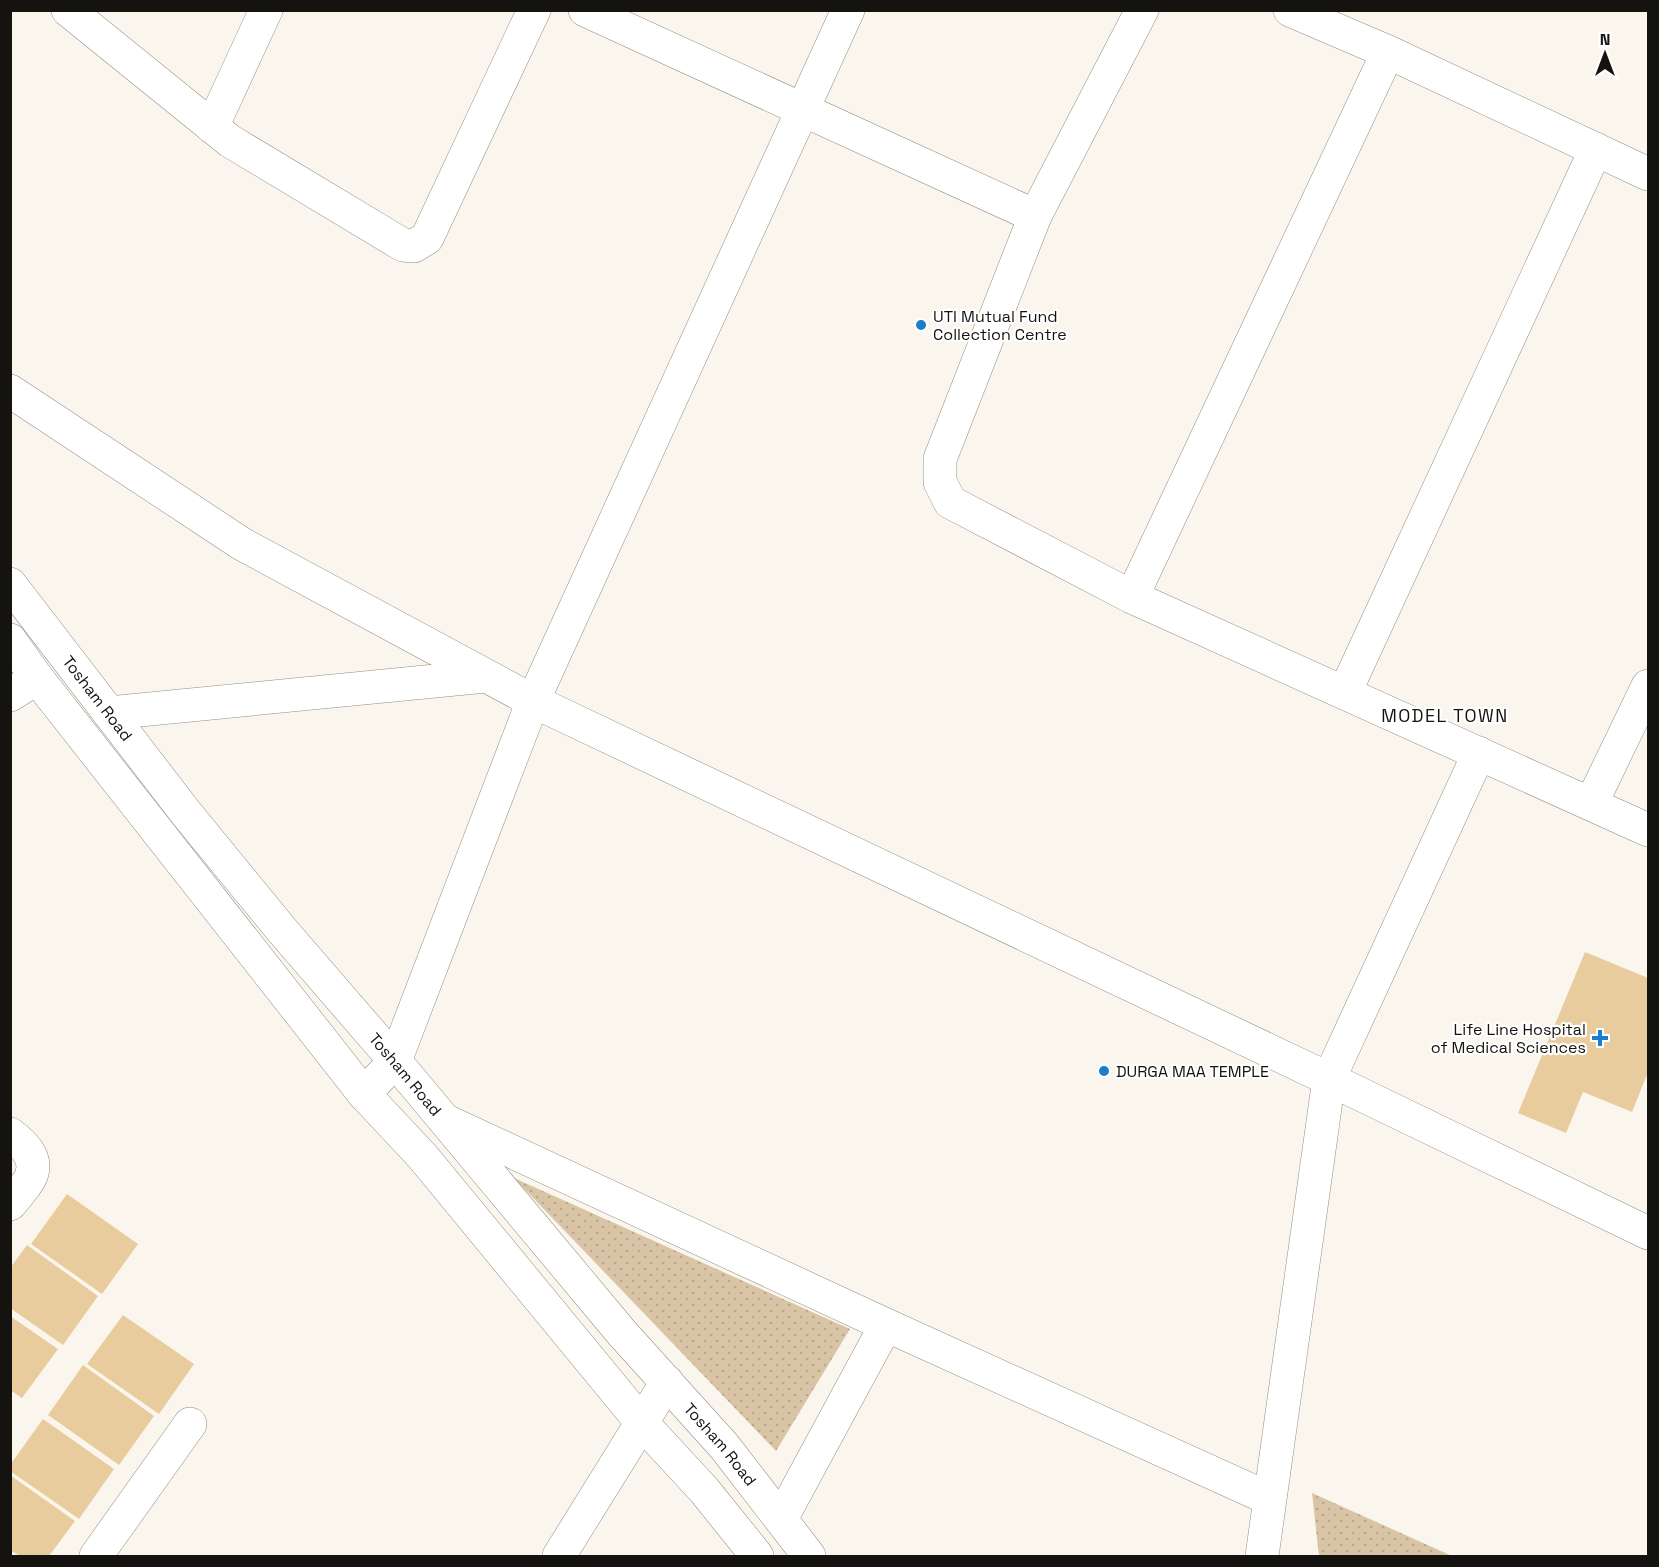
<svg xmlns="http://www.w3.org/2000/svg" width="1659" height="1567" font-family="'Space Grotesk',sans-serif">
<defs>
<pattern id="park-dots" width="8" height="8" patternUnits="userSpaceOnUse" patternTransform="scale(1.5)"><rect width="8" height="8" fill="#d9c5a6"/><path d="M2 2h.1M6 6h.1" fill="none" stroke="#b9a88e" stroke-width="1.8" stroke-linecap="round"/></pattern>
</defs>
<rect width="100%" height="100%" fill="#fbf6ed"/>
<path fill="url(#park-dots)" d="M514 1178 850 1329 776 1451Z
M1312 1493 1452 1556H1319Z"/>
<path fill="#e9cc9d" d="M1585 952 1648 978V1072L1632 1112 1583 1092 1566 1133 1518 1113Z
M67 1194 138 1244 102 1294 31 1244Z
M27 1245 98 1296 63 1345 10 1308V1268Z
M123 1315 194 1364 159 1414 87 1364Z
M10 1316 58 1349 22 1398 10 1390Z
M83 1365 154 1416 119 1465 48 1415Z
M43 1419 114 1469 79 1519 10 1471V1465Z
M10 1475 75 1521 49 1556H20L10 1550Z"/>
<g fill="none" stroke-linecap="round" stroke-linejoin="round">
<g stroke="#938e86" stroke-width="34">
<path id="street" d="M68 10 230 141 403 245 414 246 427 238 534 10
M585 10 1035 216
M1142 10 1035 216 940 459V482L950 502 1132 597 1648 830
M1290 10 1388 52 1648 174
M212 127 266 10
M10 391 242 544 533 701 1329 1079 1648 1233
M1132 597 1388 52
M1345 692 1596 149
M10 695 37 678
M109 713 486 676
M1591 804 1648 686
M364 1094 395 1061 533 701 848 10
M446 1121 886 1325 1270 1499
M10 1134C22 1143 37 1156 32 1173 31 1180 15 1198 10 1204
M781 1519 886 1325
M96 1556 190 1424
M559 1556 667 1382
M1262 1556 1329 1079 1479 753"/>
</g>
<g stroke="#938e86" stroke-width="34">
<g id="secondary">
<path id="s1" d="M10 584 186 813 281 929 395 1061 622 1333 724 1446 809 1556"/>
<path d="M10 640 37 678 364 1094 423 1157 642 1423 704 1490 757 1556"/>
</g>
</g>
<use href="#street" stroke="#fff" stroke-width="33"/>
<use href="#secondary" stroke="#fff" stroke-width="33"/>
</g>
<g fill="#1b7eca" stroke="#fff" stroke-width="2">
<circle cx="921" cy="325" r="6"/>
<path d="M1597 1029h6v6h6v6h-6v6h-6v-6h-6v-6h6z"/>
<circle cx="1104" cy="1071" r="6"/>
</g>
<g text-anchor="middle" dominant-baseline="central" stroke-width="4.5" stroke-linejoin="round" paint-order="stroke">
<g font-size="16" fill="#151310" stroke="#fff" text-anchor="start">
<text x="933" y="316">UTI Mutual Fund<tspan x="933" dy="18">Collection Centre</tspan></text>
<text x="1586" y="1029" text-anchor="end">Life Line Hospital<tspan x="1586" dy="18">of Medical Sciences</tspan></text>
<text x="1116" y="1071">DURGA MAA TEMPLE</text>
</g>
<g font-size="16" fill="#151310" stroke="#fff">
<text stroke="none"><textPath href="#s1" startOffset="144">Tosham Road</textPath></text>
<text stroke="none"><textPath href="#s1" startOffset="630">Tosham Road</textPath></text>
<text stroke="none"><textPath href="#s1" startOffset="1116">Tosham Road</textPath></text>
</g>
<g font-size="18" letter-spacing="1.5" fill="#151310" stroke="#fff">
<text x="1445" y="715">MODEL TOWN</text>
</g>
</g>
<rect width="1659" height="1567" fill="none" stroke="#151310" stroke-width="24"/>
<g transform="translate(1605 54)" stroke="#ffffff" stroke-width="4.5" paint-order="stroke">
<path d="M0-4.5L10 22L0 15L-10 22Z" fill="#151310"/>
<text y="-9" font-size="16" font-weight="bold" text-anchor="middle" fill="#151310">N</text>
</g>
</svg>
